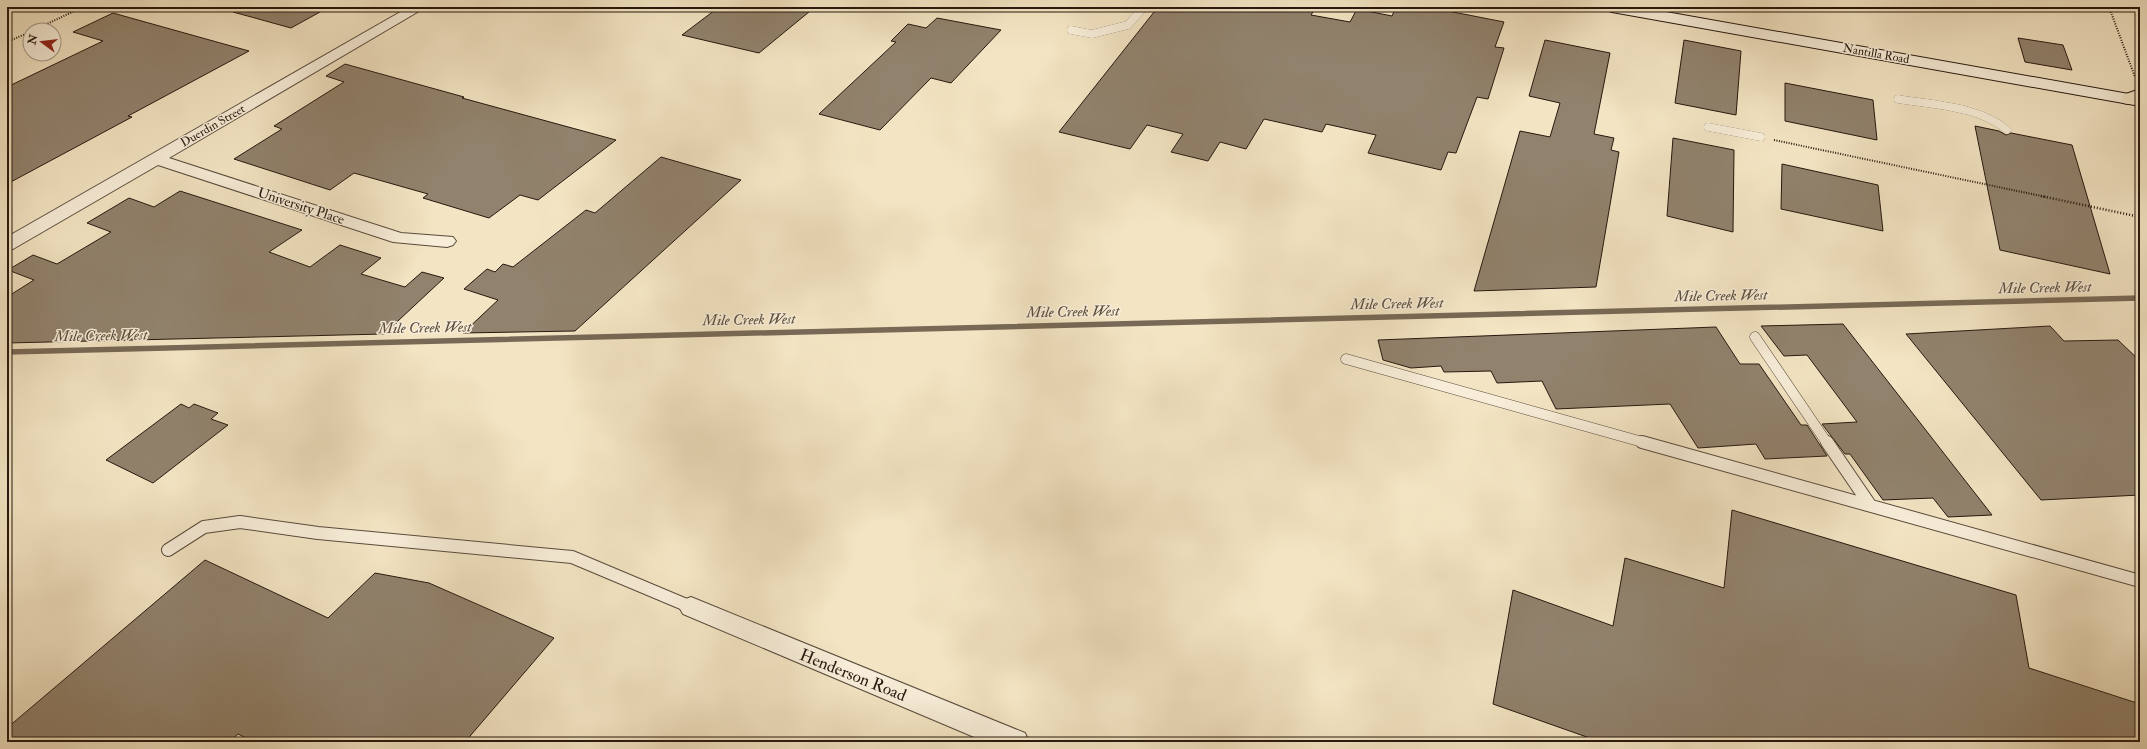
<svg xmlns="http://www.w3.org/2000/svg" width="2147" height="749" font-family="'IM FELL Double Pica',serif">
<rect width="100%" height="100%" fill="#f3e4c3"/>
<filter id="stains"><feTurbulence type="fractalNoise" baseFrequency=".005" numOctaves="4"/><feColorMatrix values="0 0 0 0 .2 0 0 0 0 .09 0 0 0 0 .02 0 0 0 .5 -.17"/></filter>
<radialGradient id="worn" r=".72"><stop offset=".6" stop-color="#630" stop-opacity="0"/><stop offset="1" stop-color="#630" stop-opacity=".3"/></radialGradient>
<g fill="none" stroke-linecap="round" stroke-linejoin="round">
<path stroke="#776956" stroke-width="5.5" d="M7 352 2140 298"/>
</g>
<path fill="#91826d" stroke="#26180f" d="M234 7H329L291 28 233 12Z
M719 7H815L759 53 682 35Z
M1158 7H1316L1311 15 1350 22 1357 9 1392 16 1396 7H1444L1443 10 1504 22 1495 47 1504 48 1488 99 1477 97 1456 153 1448 152 1441 170 1368 153 1376 135 1326 124 1322 132 1264 119 1246 149 1220 142 1208 161 1171 152 1183 134 1147 125 1130 149 1059 132Z
M113 13 249 51 128 116 132 117 7 184V87L103 41 73 32Z
M937 18 1001 30 951 83 931 78 880 130 819 114 896 42 891 41 908 24 926 28Z
M2018 38 2063 45 2072 70 2025 62Z
M1545 40 1610 53 1594 134 1614 138 1611 150 1619 152 1596 287 1474 291 1520 131 1550 137 1560 103 1529 96Z
M1684 40 1741 51 1736 115 1675 103Z
M345 64 464 97 462 98 616 140 538 200 520 195 489 218 423 198 428 194 354 173 330 190 234 159 282 129 274 126 344 82 326 76Z
M1785 83 1873 100 1877 140 1785 121Z
M1975 126 1999 131 2006 135 2011 133 2072 145 2110 274 2000 250Z
M1673 138 1734 150 1733 232 1667 216Z
M661 157 741 180 575 331 463 333 498 300 464 289 487 269 495 272 503 264 513 267 586 210 595 213Z
M1782 164 1878 185 1883 231 1781 209Z
M180 191 302 230 269 252 310 267 340 245 381 258 361 274 405 287 422 272 444 278 384 334 7 343V297L34 280 8 270 33 255 57 264 111 232 87 223 129 198 154 207Z
M1843 324 1992 515 1948 517 1933 498 1883 500 1850 454H1845L1822 424 1857 422 1807 355 1784 356 1761 326Z
M2050 326 2064 341 2118 340 2140 361V495L2041 500 1906 334Z
M1716 327 1740 364H1759L1801 425H1807L1827 456 1765 459 1756 444 1698 448 1670 404 1556 409 1542 381 1497 383 1491 371 1444 372 1441 366 1411 368 1383 360 1378 340Z
M181 404 189 408 194 404 218 413 211 419 228 425 153 483 106 460Z
M1732 510 2016 595 2029 668 2140 704V742H1601L1493 704 1513 590 1613 626 1625 558 1724 588Z
M205 560 328 618 375 573 429 583 554 638 465 742H254L238 734 229 742H7V728Z"/>
<g fill="none" stroke-linecap="round" stroke-linejoin="round">
<g stroke="#594b3c" stroke-width="8">
<path id="lane-far2" d="M1071 30 1092 34 1128 25 1144 7
M1898 99C1933 105 1979 106 2007 130
M1708 127 1761 137"/>
</g>
<g stroke="#594b3c" stroke-width="11">
<path id="lane-far1" d="M1755 337 1827 443
M1346 359 1646 443"/>
</g>
<g stroke="#594b3c" stroke-width="14">
<path id="lane" d="M1642 442 2140 581
M1827 442 1870 505
M168 550 204 527 240 522 318 533 572 557 691 607"/>
</g>
<g stroke="#594b3c" stroke-width="2">
<path id="street" d="M409 7H426L169 158 401 233 453 237 456 241 453 245 447 247 393 242 158 165 13 249 7 251V237Z
M691 597 1025 733 1029 742H986L683 614 679 607 683 600Z"/>
</g>
<g stroke="#26180f" stroke-width="2">
<path id="secondary" d="M1604 7H1638L2140 96V106L1612 12 1607 10Z"/>
</g>
<g stroke="#26180f" stroke-width="2">
<path id="highway" d="M2140 89V100L2129 104 2123 103 2121 99 2123 95Z"/>
</g>
<path stroke="#26180f" stroke-width="2" stroke-dasharray="1 1.5" stroke-linecap="butt" d="M1574 7 1595 11
M2109 7 2135 77 2138 79
M34 30 83 7
M7 42 30 32
M1774 140 2046 197"/>
<path stroke="#26180f" stroke-width="2.5" stroke-dasharray="1 2" stroke-linecap="butt" d="M2041 196 2140 217"/>
<use href="#lane-far2" stroke="#f7edd8" stroke-width="8"/>
<use href="#lane-far1" stroke="#f7edd8" stroke-width="10"/>
<use href="#lane" stroke="#f7edd8" stroke-width="12"/>
<use href="#street" fill="#f7edd8" fill-rule="evenodd"/>
<use href="#secondary" fill="#f7edd8" fill-rule="evenodd"/>
<use href="#highway" fill="#f3e4c3" fill-rule="evenodd"/>
</g>
<g text-anchor="middle" dominant-baseline="central" stroke-width="3" stroke-linejoin="round" paint-order="stroke">
<g font-size="12" fill="#26180f" stroke="#f7edd8">
<text transform="translate(1876 54) rotate(10)">Nantilla Road</text>
<text transform="translate(213 126) rotate(-30)">Duerdin Street</text>
</g>
<g font-size="14" fill="#26180f" stroke="#f7edd8">
<text transform="translate(301 206) rotate(18)">University Place</text>
</g>
<g font-size="15" font-style="italic" fill="#5c4e3f" stroke="#f7edd8">
<text transform="translate(2045 288) rotate(-1)">Mile Creek West</text>
<text transform="translate(1721 296) rotate(-1)">Mile Creek West</text>
<text transform="translate(1397 304) rotate(-1)">Mile Creek West</text>
<text transform="translate(1073 312) rotate(-1)">Mile Creek West</text>
<text transform="translate(749 320) rotate(-1)">Mile Creek West</text>
<text transform="translate(425 328) rotate(-1)">Mile Creek West</text>
<text transform="translate(101 336) rotate(-1)">Mile Creek West</text>
</g>
<g font-size="17" fill="#26180f" stroke="#f7edd8">
<text transform="translate(853 675) rotate(22)">Henderson Road</text>
</g>
</g>
<rect width="2147" height="749" fill="none" stroke="#f3e4c3" stroke-width="24"/>
<rect x="8" y="8" width="2131" height="733" fill="none" stroke="#26180f" stroke-width="2"/>
<rect x="12" y="12" width="2123" height="725" fill="none" stroke="#26180f"/>
<g transform="translate(42 42) rotate(285)"><circle r="19" fill="#f7edd8" stroke="#a39888"/>
<path d="M0-3L7 15L0 10L-7 15Z" fill="#8f2418"/>
<text y="-6" font-size="11" font-weight="bold" text-anchor="middle" fill="#26180f">N</text>
</g>
<rect width="100%" height="100%" filter="url(#stains)"/>
<rect width="100%" height="100%" fill="url(#worn)"/>
</svg>
